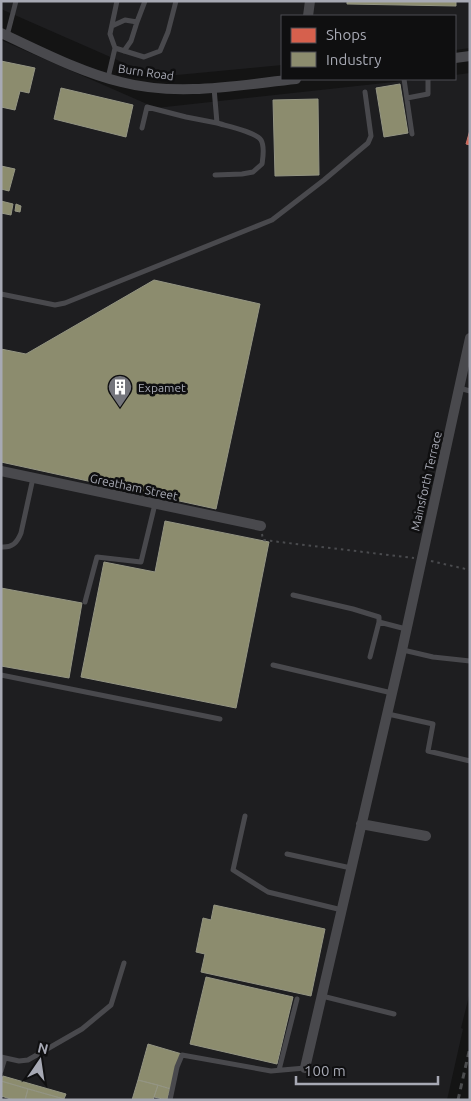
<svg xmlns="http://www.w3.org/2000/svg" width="471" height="1101" font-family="Ubuntu,sans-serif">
<rect width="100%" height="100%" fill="#141414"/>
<path fill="#1e1e20" d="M1 1H470V48L455 50V16H282V65L156 77 1 9Z
M1 40 156 108 421 79H455V75L470 73V992L461 1028 463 1029 447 1100H1Z"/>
<path fill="#d6604d" stroke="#c8766c" d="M470 130V145L466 144Z"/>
<path fill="#8c8c6e" stroke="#949583" d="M347 1H456V6L347 4Z
M1 61 35 68 29 93 20 91 15 110 1 107Z
M400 84 408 133 384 137 376 88Z
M61 88 133 105 126 137 54 119Z
M318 99 319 175 275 176 273 100Z
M1 166 15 169 9 191 1 189Z
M1 201 13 204 11 215 1 213Z
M16 204 21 206 20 212 15 211Z
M154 280 260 304 216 509 1 462V349L26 354Z
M165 521 269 542 236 708 81 677 104 562 155 572Z
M1 588 82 603 69 678 1 666Z
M214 905 325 929 311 996 201 972 205 954 196 952 203 918 211 920Z
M206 977 293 997 277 1064 190 1044Z
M148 1044 182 1054 172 1089 138 1080Z
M3 1076 66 1094 64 1099 1 1081Z
M138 1080 158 1085 153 1100H132Z
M1 1081 28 1089 25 1100H14L1 1096Z
M158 1085 170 1089 167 1100 154 1097Z
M28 1089 64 1099V1100H25Z"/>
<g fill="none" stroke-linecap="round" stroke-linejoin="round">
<path stroke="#4a4b4e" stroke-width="2" stroke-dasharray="2.5 4" stroke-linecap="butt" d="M262 534 263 540 414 558
M431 561 470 570"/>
<path stroke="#49494d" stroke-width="5" d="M137 22 145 1
M112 26 125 20 137 22 131 41 124 51
M7 36 16 1
M115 48 144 57 160 51 168 32 176 1
M108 78 115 48 110 34 117 1
M404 79 412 134
M214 88 217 123C227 126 256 132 261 140 265 147 263 157 262 164L253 172 242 174 215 175
M407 98 428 94V79
M142 128 147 107 186 117 217 123
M1 294 55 305 65 303 272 220 324 180 368 143 371 136 365 92
M459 388 470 391
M1 547C12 548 17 543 21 533L33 478
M293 595 353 609 379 617V622
M85 602 97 557 141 562 155 504
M403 650 433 657 470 661
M370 657 379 622 406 629
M273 665 392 693
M1 675 220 719
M388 714 433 724 428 751 470 761
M245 816 233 870 268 892 342 910
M287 854 351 868
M322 996 394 1014
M1 1057 19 1061 28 1060 82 1029 111 1005 124 963
M279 1070 297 999
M1 1071 5 1058
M170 1100 177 1067 182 1055 271 1071 305 1068"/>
<path stroke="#49494d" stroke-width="10" d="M308 16 310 1
M1 33C40 51 80 72 121 82 178 97 239 85 296 79
M455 58 470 56
M1 471 261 526
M361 824 426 836
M305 1068 402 650 470 338"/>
<path stroke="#4a4b4d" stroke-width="3" stroke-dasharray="6 5" stroke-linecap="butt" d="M458 1100 470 1047"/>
</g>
<defs>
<g id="building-pin" transform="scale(1.25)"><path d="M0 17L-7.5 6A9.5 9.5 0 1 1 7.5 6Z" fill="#74757c" stroke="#0f0f10"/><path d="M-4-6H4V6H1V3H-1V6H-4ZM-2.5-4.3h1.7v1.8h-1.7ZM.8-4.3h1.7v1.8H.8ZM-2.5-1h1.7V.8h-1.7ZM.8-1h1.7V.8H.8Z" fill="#fff"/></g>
</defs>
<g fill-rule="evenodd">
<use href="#building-pin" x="120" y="387"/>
</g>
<g text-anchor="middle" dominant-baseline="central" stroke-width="5" stroke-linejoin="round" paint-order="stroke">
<g font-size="12" fill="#a7a9b4" stroke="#0f0f10">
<text transform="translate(146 72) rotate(8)">Burn Road</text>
<text transform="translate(426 481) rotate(-77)">Mainsforth Terrace</text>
<text transform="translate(134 487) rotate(12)">Greatham Street</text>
</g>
<g font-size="12" fill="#a7a9b4" stroke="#0f0f10" text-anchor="start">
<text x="138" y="387">Expamet</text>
</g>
</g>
<rect width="471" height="1101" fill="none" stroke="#a7a9b4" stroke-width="5"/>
<rect x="281" y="15" width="175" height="65" fill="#0f0f10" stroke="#4c4d52"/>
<rect x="291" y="28" width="25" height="15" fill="#d6604d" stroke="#4c4d52"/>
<text x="326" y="40" font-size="15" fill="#a7a9b4">Shops</text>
<rect x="291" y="52" width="25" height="15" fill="#8c8c6e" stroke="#4c4d52"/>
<text x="326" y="65" font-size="15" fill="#a7a9b4">Industry</text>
<g transform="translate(40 1061) rotate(13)" stroke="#0f0f10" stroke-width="4" paint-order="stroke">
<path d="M0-4L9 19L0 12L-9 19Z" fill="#a7a9b4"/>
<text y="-8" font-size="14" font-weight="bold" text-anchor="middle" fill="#a7a9b4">N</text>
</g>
<path d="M296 1076v8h142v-8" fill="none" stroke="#a7a9b4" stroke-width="2.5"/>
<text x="304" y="1076" font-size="15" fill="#a7a9b4" stroke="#0f0f10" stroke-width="4" paint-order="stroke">100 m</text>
</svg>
